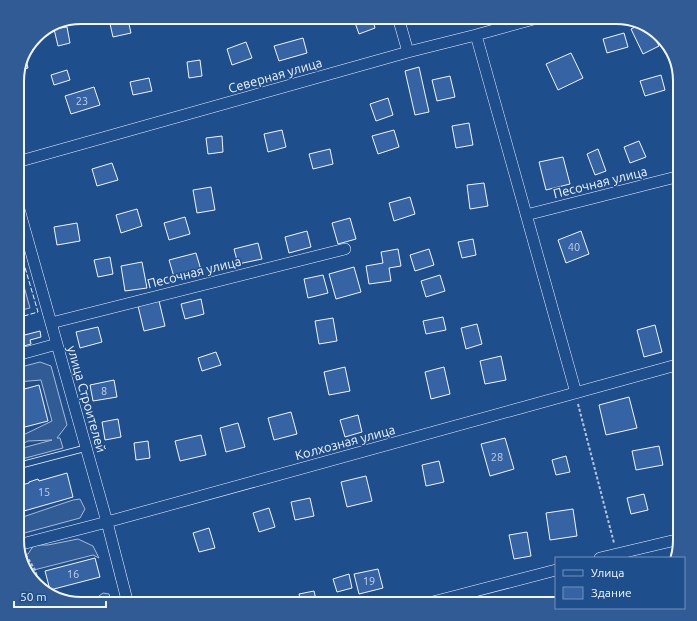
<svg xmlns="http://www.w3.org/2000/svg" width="697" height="621" font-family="Ubuntu,sans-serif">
<rect width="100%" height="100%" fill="#1f4e8c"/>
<path fill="#305b95" stroke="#a8bbd7" d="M17 261 30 308 17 311Z
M40 362 51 366 67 425 57 438H60L63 448 22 459 19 449 52 440 28 441 17 447V438L52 421 41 380 17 382V368Z
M80 499 85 509 80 518 17 535V519L73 500Z
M78 539 93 546 99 558 93 555 30 571 22 555 28 554 34 545H48Z
M103 593 109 594 112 604H81L76 602 95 599Z"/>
<path fill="#3563a3" stroke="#f2f6ff" d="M233 17H246L234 21Z
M353 17H372L375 28 359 34Z
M128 20 131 33 113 37 110 24Z
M637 26 652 32 659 46 643 54 631 29Z
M67 27 70 43 58 46 54 29Z
M624 33 628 47 607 53 603 39Z
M303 38 307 53 279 61 274 46Z
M246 42 252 58 232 65 227 49Z
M571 53 583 78 558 90 546 64Z
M26 60 28 68 21 70Z
M200 60 202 76 189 78 187 62Z
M419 67 429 112 415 115 405 71Z
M67 70 70 80 54 85 51 75Z
M661 75 665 90 645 96 640 81Z
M450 76 455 97 437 101 432 80Z
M149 78 152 91 133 95 130 82Z
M94 87 100 105 71 114 65 96Z
M388 98 393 115 376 121 370 104Z
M469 123 473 145 456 148 452 126Z
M282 130 286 147 268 152 264 134Z
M394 130 399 147 378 154 372 136Z
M222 136 223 152 208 154 206 138Z
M639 141 646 157 630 163 624 147Z
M330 149 333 164 313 169 309 154Z
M598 149 606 171 595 175 587 154Z
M563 157 570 184 546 190 539 162Z
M112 163 118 180 97 186 92 169Z
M484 183 488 206 470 209 467 185Z
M211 187 215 210 197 213 193 190Z
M410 197 415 214 394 221 389 203Z
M137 209 142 226 121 233 116 215Z
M185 217 190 234 169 240 164 223Z
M350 218 356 239 338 244 332 223Z
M77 223 80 241 57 245 54 227Z
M307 231 311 247 289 253 285 237Z
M581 231 589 254 566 263 558 240Z
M473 239 476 255 462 258 458 242Z
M258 243 262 259 238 264 234 249Z
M398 249 401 266 389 268 391 281 369 284 366 266 383 263 381 252Z
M429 249 434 265 415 271 410 255Z
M196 253 201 270 174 277 169 260Z
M110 257 113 274 98 277 94 260Z
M142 262 147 288 125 291 121 266Z
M354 267 361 292 336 299 329 274Z
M323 275 328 293 308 298 304 279Z
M440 275 445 291 426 297 421 281Z
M201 299 204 314 185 319 181 304Z
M159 301 165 326 144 331 138 306Z
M443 317 446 330 426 334 423 321Z
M333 318 337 341 319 344 315 321Z
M477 324 482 344 466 349 461 328Z
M655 325 662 352 644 357 637 330Z
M98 327 102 342 80 348 76 332Z
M40 331 41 337 30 340 31 344 17 348V337Z
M216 352 221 365 202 371 198 358Z
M501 356 506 380 485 384 480 361Z
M20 360 22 366 17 368V361Z
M345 367 350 391 329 395 324 372Z
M444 367 450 394 431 399 425 372Z
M114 380 117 397 93 401 90 385Z
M39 385 48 421 21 428 17 415V391Z
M629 397 637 428 606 435 599 405Z
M291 412 297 434 274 440 268 418Z
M358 415 362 432 345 437 340 420Z
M118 419 121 437 105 440 102 422Z
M238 423 245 447 226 452 220 428Z
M201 435 206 455 180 461 175 441Z
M505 438 514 469 490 476 481 444Z
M148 441 150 458 136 460 134 443Z
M659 446 663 465 636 470 632 451Z
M566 456 570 472 556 475 552 460Z
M439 461 444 482 426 486 422 465Z
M67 473 73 497 17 513V485H18V486L29 483V482L38 479 39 481Z
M366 476 372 501 347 507 341 482Z
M644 494 648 510 631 514 627 498Z
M310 498 314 516 295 520 291 502Z
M269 508 275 527 259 532 253 513Z
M573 509 577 536 550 540 546 513Z
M209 528 215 548 199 552 193 533Z
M527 532 531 556 514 559 509 535Z
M95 558 100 577 50 590 45 571Z
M378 569 383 588 359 594 354 574Z
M349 574 352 588 337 592 333 579Z
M314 591 317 604H301L299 594Z
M205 599 207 604H189L188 603Z"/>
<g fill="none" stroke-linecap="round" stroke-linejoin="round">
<g stroke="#f2f6ff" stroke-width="7">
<path id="service" d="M17 466 86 448"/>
</g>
<g stroke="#f2f6ff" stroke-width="12">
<path id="minor" d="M398 17 408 52
M476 35 576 393
M17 162 408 52 476 35 541 17
M17 202 107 522 128 604
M526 215 680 176
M51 323 345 249
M17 355 57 344
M18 545 107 522 680 364
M600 558 680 539
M425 604 556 570"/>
</g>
<path stroke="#b3c4dc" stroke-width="2" stroke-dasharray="3 2" stroke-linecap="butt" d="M578 404 614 543
M26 555 35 570 40 587"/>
<use href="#service" stroke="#1f4e8c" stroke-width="5.5"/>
<use href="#minor" stroke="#1f4e8c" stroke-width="11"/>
<path stroke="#f2f6ff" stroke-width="1" stroke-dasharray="5 2" stroke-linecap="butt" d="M17 318 38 312 17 240"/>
</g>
<g text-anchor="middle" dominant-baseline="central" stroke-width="3" stroke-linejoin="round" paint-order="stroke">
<g font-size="11" fill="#c3d1e8">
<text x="82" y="101">23</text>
<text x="574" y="247">40</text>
<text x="104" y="391">8</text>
<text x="497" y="457">28</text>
<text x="44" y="492">15</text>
<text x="73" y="574">16</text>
<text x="369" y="581">19</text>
</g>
<g font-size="13" fill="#f2f6ff" stroke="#1f4e8c">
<text transform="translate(275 75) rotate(-16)">Северная улица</text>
<text transform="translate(600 182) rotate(-14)">Песочная улица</text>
<text transform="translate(194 272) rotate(-14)">Песочная улица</text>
<text transform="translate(87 399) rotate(74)">улица Строителей</text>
<text transform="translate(345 442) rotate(-15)">Колхозная улица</text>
</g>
</g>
<path d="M0 0H697V621H0ZM81 24H616A57 57 0 0 1 673 81V540A57 57 0 0 1 616 597H81A57 57 0 0 1 24 540V81A57 57 0 0 1 81 24Z" fill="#305b95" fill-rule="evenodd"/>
<path fill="none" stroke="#f2f6ff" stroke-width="2" d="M81 24H616A57 57 0 0 1 673 81V540A57 57 0 0 1 616 597H81A57 57 0 0 1 24 540V81A57 57 0 0 1 81 24Z"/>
<rect x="555" y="557" width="130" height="52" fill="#1f4e8c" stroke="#7391ba"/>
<rect x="563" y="570" width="20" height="6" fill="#1f4e8c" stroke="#7391ba"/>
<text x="591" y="577" font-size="12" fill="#f2f6ff">Улица</text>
<rect x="563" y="587" width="20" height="12" fill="#3563a3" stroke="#7391ba"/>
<text x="591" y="597" font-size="12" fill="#f2f6ff">Здание</text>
<path d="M14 601v6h92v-6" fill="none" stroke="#f2f6ff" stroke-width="2"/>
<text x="20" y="601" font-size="12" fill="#f2f6ff" stroke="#1f4e8c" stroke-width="3" paint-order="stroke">50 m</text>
</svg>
